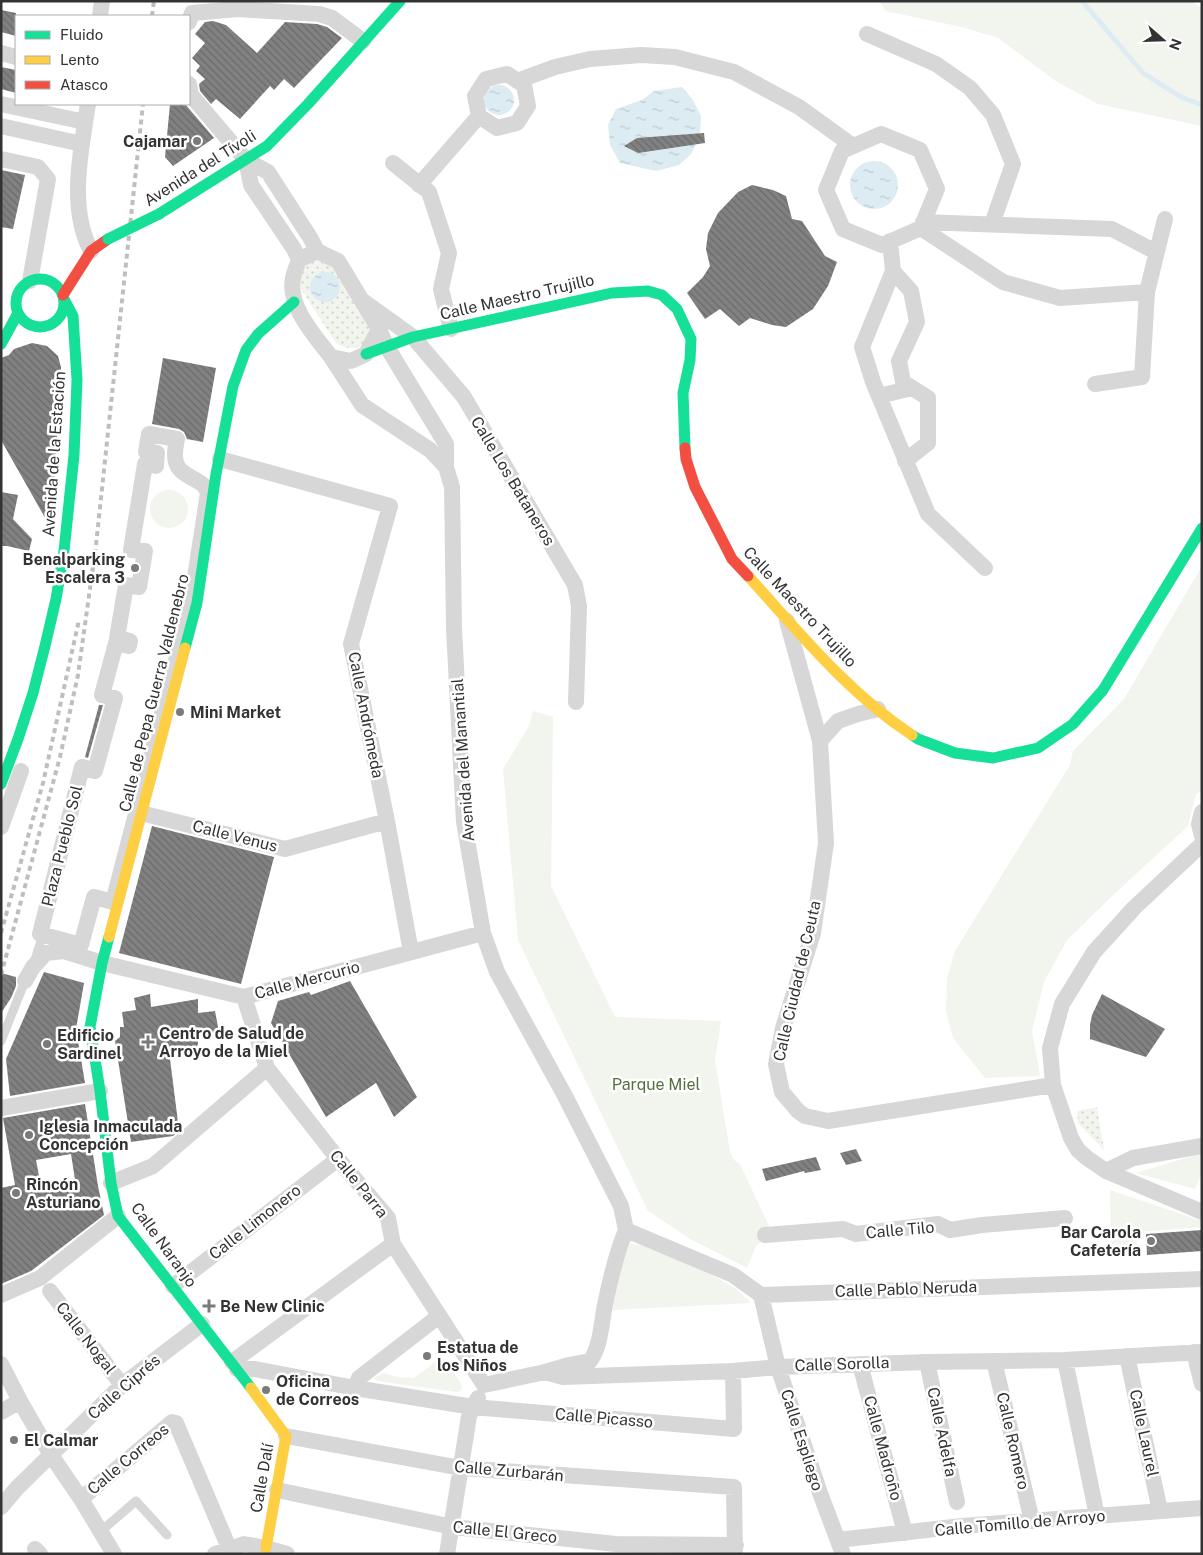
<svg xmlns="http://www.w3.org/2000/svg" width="1203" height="1555" font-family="'Public Sans',sans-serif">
<defs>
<pattern id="grass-dots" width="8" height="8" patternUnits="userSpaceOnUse" patternTransform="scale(1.25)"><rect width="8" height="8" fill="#f1f5ed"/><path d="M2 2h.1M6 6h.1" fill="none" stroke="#cfd2cc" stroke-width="1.8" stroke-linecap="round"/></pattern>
<pattern id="water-ripples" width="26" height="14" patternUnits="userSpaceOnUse" patternTransform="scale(1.25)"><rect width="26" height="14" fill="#ddebf3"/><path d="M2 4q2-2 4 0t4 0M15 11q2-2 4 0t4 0" fill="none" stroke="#becad1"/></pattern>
<pattern id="building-back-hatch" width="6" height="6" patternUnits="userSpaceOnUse" patternTransform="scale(1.25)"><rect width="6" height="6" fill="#818181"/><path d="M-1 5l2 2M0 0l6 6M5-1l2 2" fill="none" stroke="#6a6a6a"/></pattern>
</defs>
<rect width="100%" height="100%" fill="#fff"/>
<path fill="url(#grass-dots)" d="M315 261H323L334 266 370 324C370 345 356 355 336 343L299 286C299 275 304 264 315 261Z
M1097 1107 1104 1150 1078 1123 1077 1111Z"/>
<path fill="#f1f5ed" d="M880 1H1191L1202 8V126L1098 104 1057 82 998 38 962 27 885 11Z
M150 509a19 19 0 1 1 38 0a19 19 0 1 1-38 0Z
M1202 566V790L1196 794 1188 826 1110 898 1067 940 1044 982 1032 1031 1040 1076 985 1078 953 1038 946 1011 947 978 955 951 1070 765 1073 751 1124 699Z
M533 711 553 717 551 886 615 1017 721 1021 715 1060 730 1152 734 1160 740 1164 769 1226 762 1241 756 1246 747 1268 690 1239 648 1211 518 940 503 769 529 726Z
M1202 1153V1172L1195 1189 1136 1173Z
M1110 1190 1202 1221V1227L1137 1232V1255H1111Z
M630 1244 644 1245 705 1271 735 1288 751 1303 613 1310 619 1274Z
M442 1357 462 1385 461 1391 457 1392 383 1382 375 1380 374 1378 383 1373 398 1377 414 1378Z"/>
<path fill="url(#water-ripples)" d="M484 100a15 15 0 1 1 30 0a15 15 0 1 1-30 0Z
M682 87 693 100 701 116 700 136 691 154 679 165 656 171 620 163 610 145 608 125 616 109 642 100 654 91Z
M850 185a24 24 0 1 1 48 0a24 24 0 1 1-48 0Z
M310 287a15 15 0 1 1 30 0a15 15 0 1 1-30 0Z"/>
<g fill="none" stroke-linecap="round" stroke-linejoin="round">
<path stroke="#ddebf3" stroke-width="5" d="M1082 1 1143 73 1181 97 1202 105"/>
</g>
<path fill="url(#building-back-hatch)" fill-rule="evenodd" d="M1 10 16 13V36L1 32Z
M213 21 226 25 257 53 285 22 317 24 327 27 342 38 294 88 284 79 274 90 270 86 240 119 216 99 211 104 200 91 199 84 205 79 196 71 200 66 192 58 205 43 195 34 205 22Z
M1 67 16 70V93L1 89Z
M170 104H185L214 138 173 166 165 157Z
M704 133 705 143 638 153 624 146 637 138Z
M1 170 25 175 13 229 1 227Z
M752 185 773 190 786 196 792 219 802 221 825 256 837 262 828 286 813 309 786 327 772 325 750 318 739 326 720 309 705 319 687 293 703 277 710 266 706 249 708 233 718 213 738 192Z
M32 343 47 346 58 356 61 367 52 530 1 440V358L9 355 14 349Z
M163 358 216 368 203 442 187 439 184 432 179 429 152 424Z
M1 492 18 495 13 519 32 539 29 551 7 546H1Z
M99 705H103L88 758 85 757Z
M152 826 274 857 241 984 119 953Z
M44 972 84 983 76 1029 85 1083 10 1096 6 1059Z
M1 973 16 977V986L11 998 1 1013Z
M350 981 417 1097 394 1117 376 1083 326 1117 271 1023 278 1001 309 992 311 995Z
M150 994 151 1007 198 999V1013L215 1011 219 1032 198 1035V1044L192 1056 170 1059 179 1130 173 1136 131 1142 115 1041 120 1037V1027H124L122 1012 136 1010 134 998Z
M1102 994 1165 1029 1146 1057 1090 1039V1025L1092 1015Z
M85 1104 98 1186 104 1215 31 1271 1 1284V1188L15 1185 3 1118ZM71 1154 76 1186 42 1192 36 1160Z
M856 1149 862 1161 846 1165 840 1153Z
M816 1157 821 1170 805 1173 804 1171 766 1181 762 1169Z
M1202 1230V1251L1147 1255 1146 1234Z"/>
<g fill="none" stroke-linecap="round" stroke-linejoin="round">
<path stroke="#d7d7d7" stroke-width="9" d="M35 960 44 931
M1 1041 25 981
M100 1532 136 1501 167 1535"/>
<path stroke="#d7d7d7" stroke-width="16" d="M100 16 102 1
M189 22 192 13 238 9 319 14 332 18 363 41
M867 34 936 64 970 88 993 115 1013 164 992 224
M1 53 16 57
M507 74 524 85 528 106 517 123 497 128 479 116 475 96 486 79Z
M517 81 555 67 590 59 641 55 675 57 734 72 799 107 853 146
M189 84 191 95 246 160 268 172 311 239 317 251
M1 104 85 122
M88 104C81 151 68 207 91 251
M1 126 82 144
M881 134 920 150 937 189 921 228 882 245 843 229 826 190 842 151Z
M1 159 38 167 48 179 30 281
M246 160 251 185 294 249 299 260
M393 163 429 192 449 253 441 289 451 329
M419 185 479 116
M923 222 1112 229 1156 252
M921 228 1003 282 1060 298 1147 292
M890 241 893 271 862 347 873 382 928 514 985 568
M317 251 338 261 379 329 366 354 351 361 331 357C315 336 287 306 293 278 294 272 297 266 299 260Z
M893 271 911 291 917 322 899 361 903 382 928 398V443L905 461
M363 301 413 337 464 397 575 585 579 606 576 702
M379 329 387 347 446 444V467L452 487 454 628 464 822 483 933 497 972 565 1096 621 1206 626 1230
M331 357 362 405 430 450 446 467
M1095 384 1142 377 1147 292 1165 219
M879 396 912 388
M149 434 177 439C176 444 175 450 175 455 175 480 203 475 208 493L191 603 113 902 94 897 81 945 40 934 82 767 95 771 115 698 102 695 116 643 129 646 130 641 117 638 126 585 139 587 145 551 131 550 145 464 156 466 157 453 146 452Z
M220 459 390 506 351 644 387 821 411 952
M787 621 820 741 826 843 813 933 783 1028 776 1064 782 1092 798 1111 805 1116 828 1121 1053 1085
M820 741 838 721 858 714 878 709
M1202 812 1199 824 1202 836
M141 813 285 849 387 821
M1 827 21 771
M1202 844 1134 908 1094 952 1062 1004 1050 1048 1053 1085 1071 1138 1078 1150 1087 1158 1106 1171 1202 1212
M25 981 33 967 46 953 64 951 102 963 244 997 483 933
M267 1068 338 1159 388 1218 393 1244 484 1385
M1 1108 100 1091
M1106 1171 1133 1158 1202 1146
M111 1183 153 1166 267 1068 244 997
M626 1230 733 1275 761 1295 1202 1279
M765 1235 843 1229 856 1234 938 1224 950 1230 982 1225 1065 1218
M173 1286 338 1159
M50 1291 122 1385
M1 1295 40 1278 118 1216
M761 1295 778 1367 820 1493 843 1554
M1194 1352 1202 1384
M1127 1356 1160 1511
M1065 1360 1097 1516
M994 1361 1032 1521
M232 1362 393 1244
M927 1362 957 1502
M1 1364 20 1401 51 1455 81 1499 114 1554
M860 1364 905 1533
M237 1369H255L355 1388 473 1407 734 1429 733 1371
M545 1372 569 1365 590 1361C601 1346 601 1324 605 1305 610 1280 616 1254 626 1230
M484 1385 545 1372 563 1377 733 1371 778 1367 927 1362 1065 1360 1202 1352
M355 1388 359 1378 439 1316
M1 1412 20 1401
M286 1436 461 1468 734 1487 735 1554
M277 1490 453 1527 616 1544 736 1545
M81 1499 172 1422 176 1423 229 1548
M1 1507 17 1488 122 1385 202 1324
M838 1540 962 1526 1202 1508
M35 1549 40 1554
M215 1554 244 1544 266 1548 287 1554
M447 1554 469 1416 478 1398"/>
<path stroke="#16e098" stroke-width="11" d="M159 214 267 146 308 104 400 1
M16 303a24 24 0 1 1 48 0a24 24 0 1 1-48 0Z
M1 344 18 313
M366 354 413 337 612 293 648 291 662 295 677 309 691 339 690 360 683 393 685 448
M185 648 197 603 216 474 233 386 246 350 258 334 294 302
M912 735 918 739 955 753 993 758 1038 748 1073 724 1103 690 1202 528
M1 784 18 739 33 693 45 646 56 599 64 551 74 455 77 380 73 316 64 299
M109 937 102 963 90 1027 100 1091 111 1183 118 1216 251 1388"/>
<path stroke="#ffcf43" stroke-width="11" d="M748 576C799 632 848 693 912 735
M109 937 185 648
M251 1388 286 1436 266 1548"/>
<path stroke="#f24e42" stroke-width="11" d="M63 295 91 251 108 239
M685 448 686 459 695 487 732 559 748 576"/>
<path stroke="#bebebe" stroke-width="4" stroke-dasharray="5 4" stroke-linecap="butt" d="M152 16 154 1
M1 933 43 783 79 620
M1 975 60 757 78 675 96 545 143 104"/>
<path stroke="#16e098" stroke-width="11" d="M108 239 159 214"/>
</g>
<g fill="#7a7a7a" stroke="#fff" stroke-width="2">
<circle cx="197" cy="141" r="5"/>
<circle cx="135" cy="568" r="5"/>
<circle cx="180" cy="712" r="5"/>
<path d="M145.5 1034.5h5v5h5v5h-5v5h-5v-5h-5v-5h5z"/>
<circle cx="47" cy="1044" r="5"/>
<circle cx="29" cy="1135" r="5"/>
<circle cx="16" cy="1193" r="5"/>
<circle cx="1151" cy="1241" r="5"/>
<path d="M206.5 1298.5h5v5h5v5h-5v5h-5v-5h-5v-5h5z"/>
<circle cx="427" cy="1356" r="5"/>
<circle cx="266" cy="1390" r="5"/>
<circle cx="14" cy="1440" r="5"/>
</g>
<g text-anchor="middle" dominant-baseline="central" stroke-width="5" stroke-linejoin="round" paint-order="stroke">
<g font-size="16" font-weight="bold" fill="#333" stroke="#fff" text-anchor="start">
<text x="187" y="141" text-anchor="end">Cajamar</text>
<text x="125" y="559" text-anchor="end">Benalparking<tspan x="125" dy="18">Escalera 3</tspan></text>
<text x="190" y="712">Mini Market</text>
<text x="159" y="1033">Centro de Salud de<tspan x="159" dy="18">Arroyo de la Miel</tspan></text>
<text x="57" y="1035">Edificio<tspan x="57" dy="18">Sardinel</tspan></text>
<text x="39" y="1126">Iglesia Inmaculada<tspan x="39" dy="18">Concepción</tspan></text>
<text x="26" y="1184">Rincón<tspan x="26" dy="18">Asturiano</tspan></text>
<text x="1141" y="1232" text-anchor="end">Bar Carola<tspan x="1141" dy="18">Cafetería</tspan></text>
<text x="220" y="1306">Be New Clinic</text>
<text x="437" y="1347">Estatua de<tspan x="437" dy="18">los Niños</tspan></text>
<text x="276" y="1381">Oficina<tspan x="276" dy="18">de Correos</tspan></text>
<text x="24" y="1440">El Calmar</text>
</g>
<g font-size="16" fill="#333" stroke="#fff">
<text transform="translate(200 168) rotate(-32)">Avenida del Tívoli</text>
<text transform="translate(517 297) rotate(-13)">Calle Maestro Trujillo</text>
<text transform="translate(54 454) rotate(-86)">Avenida de la Estación</text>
<text transform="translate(513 481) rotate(59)">Calle Los Bataneros</text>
<text transform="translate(800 607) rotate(47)">Calle Maestro Trujillo</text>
<text transform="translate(154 693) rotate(-76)">Calle de Pepa Guerra Valdenebro</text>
<text transform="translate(366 715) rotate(79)">Calle Andrómeda</text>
<text transform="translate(463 760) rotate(-94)">Avenida del Manantial</text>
<text transform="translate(235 836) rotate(14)">Calle Venus</text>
<text transform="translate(62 846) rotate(-76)">Plaza Pueblo Sol</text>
<text transform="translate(307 980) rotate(-15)">Calle Mercurio</text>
<text transform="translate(797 981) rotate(-77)">Calle Ciudad de Ceuta</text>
<text transform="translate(359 1184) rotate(51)">Calle Parra</text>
<text transform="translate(255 1222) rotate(-38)">Calle Limonero</text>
<text transform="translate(900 1230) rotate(-5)">Calle Tilo</text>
<text transform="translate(164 1245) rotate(54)">Calle Naranjo</text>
<text transform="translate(906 1289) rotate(-2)">Calle Pablo Neruda</text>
<text transform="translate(86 1338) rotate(52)">Calle Nogal</text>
<text transform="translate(842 1364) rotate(-2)">Calle Sorolla</text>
<text transform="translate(124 1387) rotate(-41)">Calle Ciprés</text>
<text transform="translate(604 1418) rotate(5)">Calle Picasso</text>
<text transform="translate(942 1432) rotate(78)">Calle Adelfa</text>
<text transform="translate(1144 1433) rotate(78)">Calle Laurel</text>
<text transform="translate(802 1440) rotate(72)">Calle Espliego</text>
<text transform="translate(1013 1441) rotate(77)">Calle Romero</text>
<text transform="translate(883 1448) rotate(75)">Calle Madroño</text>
<text transform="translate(128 1459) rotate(-40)">Calle Correos</text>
<text transform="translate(509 1471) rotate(5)">Calle Zurbarán</text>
<text transform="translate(262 1478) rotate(-80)">Calle Dalí</text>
<text transform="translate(1020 1523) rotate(-5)">Calle Tomillo de Arroyo</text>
<text transform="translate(505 1532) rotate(6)">Calle El Greco</text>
</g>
<g font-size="16" fill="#56703f" stroke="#fff">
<text x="656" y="1084">Parque Miel</text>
</g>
</g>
<rect width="1203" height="1555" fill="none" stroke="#333333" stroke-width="5"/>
<rect x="15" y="15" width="175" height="90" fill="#ffffff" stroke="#adadad"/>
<rect x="25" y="31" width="25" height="8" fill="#16e098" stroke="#adadad"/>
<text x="60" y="40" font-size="15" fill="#333333">Fluido</text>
<rect x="25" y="56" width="25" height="8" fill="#ffcf43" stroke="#adadad"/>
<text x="60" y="65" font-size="15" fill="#333333">Lento</text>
<rect x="25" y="81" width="25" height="8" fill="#f24e42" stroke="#adadad"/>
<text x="60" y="90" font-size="15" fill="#333333">Atasco</text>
<g transform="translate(1163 40) rotate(110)" stroke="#ffffff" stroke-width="4" paint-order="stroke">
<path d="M0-4L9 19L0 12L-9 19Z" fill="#333333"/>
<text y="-8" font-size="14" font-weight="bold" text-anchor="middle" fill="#333333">N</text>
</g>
</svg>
